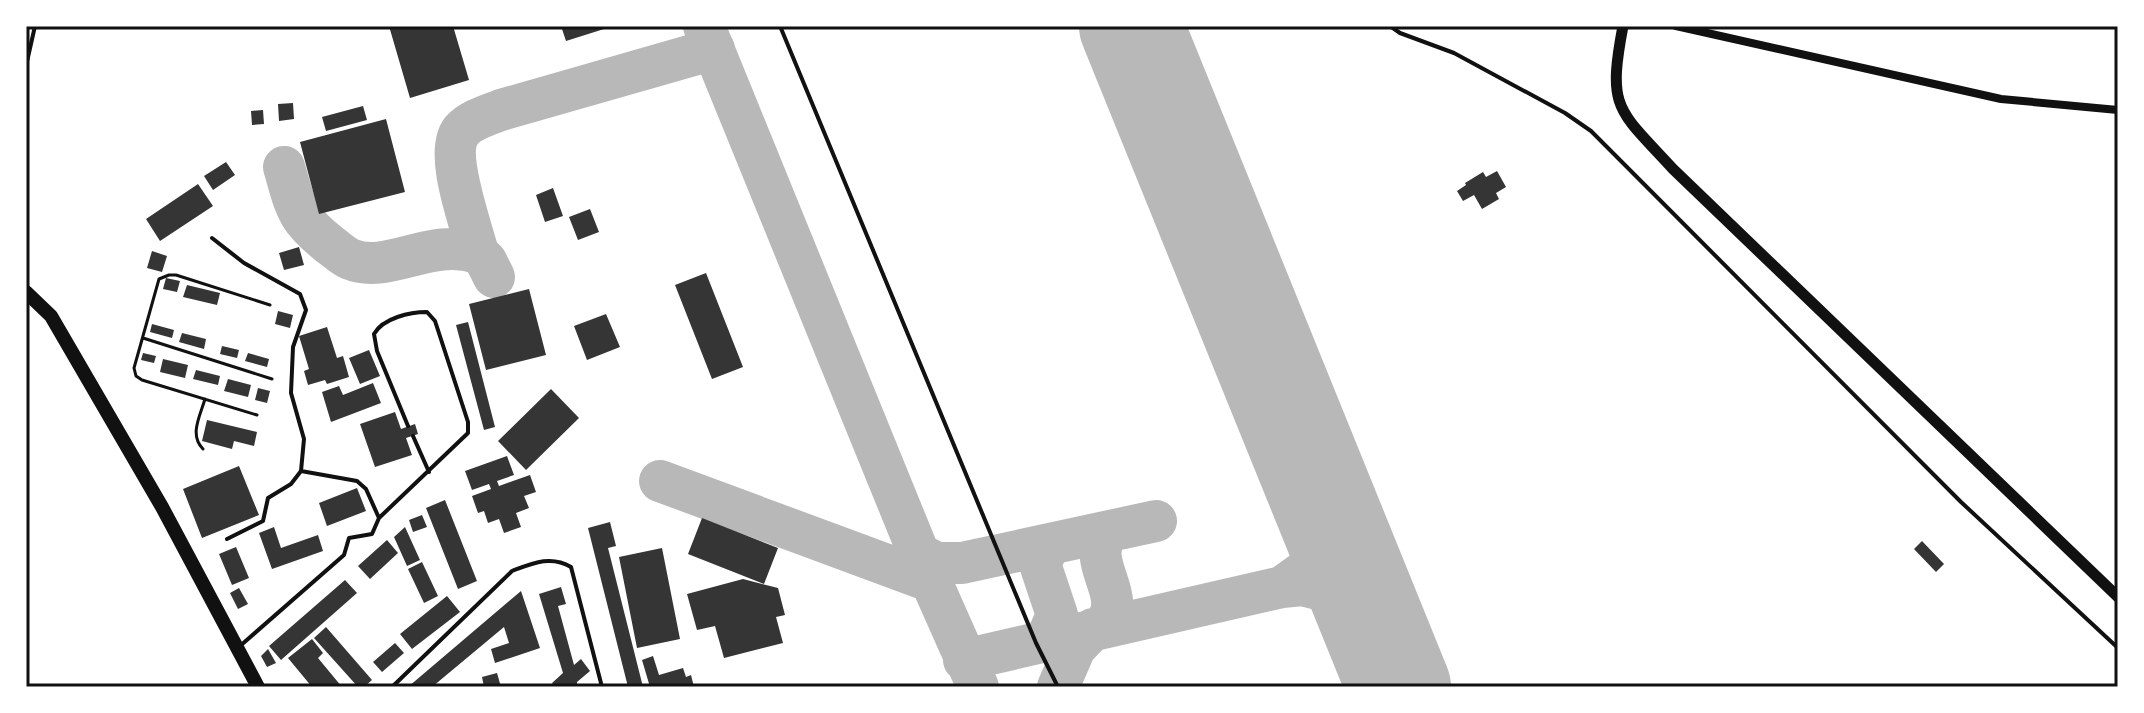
<svg xmlns="http://www.w3.org/2000/svg" width="2144" height="713" font-family="'Titillium Web',sans-serif">
<rect width="100%" height="100%" fill="#fff"/>
<g fill="none" stroke-linecap="round" stroke-linejoin="round">
<path stroke="#b8b8b8" stroke-width="42" d="M704 26 919 554 978 687
M284 167C296 208 295 217 330 245 336 249 343 256 350 259 388 275 430 237 478 253
M494 277 486 261 478 253C471 225 443 152 462 130 471 120 488 115 501 110L714 49
M660 481 930 581
M919 554 937 563H962L1156 521
M1282 587 1328 554 1339 539
M1102 627C1132 596 1084 566 1107 532
M1046 640 1057 615 1040 564 1049 545
M964 660 1282 587 1302 585 1364 601
M1058 687 1075 648 1093 629"/>
<path stroke="#b8b8b8" stroke-width="104" d="M1131 26 1399 687"/>
</g>
<path fill="#353535" d="M389 26H453L469 80 410 98Z
M561 26H603L604 29 566 41Z
M293 103 294 119 279 121 278 104Z
M363 106 367 120 326 131 322 117Z
M263 110 264 124 252 125 251 111Z
M386 119 405 192 319 214 300 142Z
M226 162 235 175 213 190 204 176Z
M1497 171 1506 187 1496 193 1499 199 1482 209 1474 195 1463 201 1457 191 1466 185 1465 183 1483 172 1486 177Z
M198 184 213 206 160 241 146 219Z
M553 188 563 216 545 222 536 195Z
M590 209 599 232 578 240 569 217Z
M299 247 304 265 284 270 279 253Z
M152 251 167 256 162 272 147 268Z
M706 273 743 367 712 379 675 285Z
M166 278 180 281 177 292 163 289Z
M187 285 220 293 217 305 183 297Z
M529 289 546 355 486 370 469 304Z
M278 311 293 315 290 328 275 324Z
M606 314 620 347 587 360 574 326Z
M468 322 495 427 484 430 456 325Z
M152 324 174 330 172 338 150 332Z
M327 327 337 358 343 356 349 377 327 384 325 380 308 385 304 371 309 369 299 336Z
M182 333 206 339 204 349 179 342Z
M222 346 239 350 237 358 220 354Z
M369 350 380 376 360 384 349 358Z
M143 353 156 356 154 363 141 360Z
M248 353 269 359 267 367 245 361Z
M163 359 188 365 185 378 160 372Z
M196 370 220 376 218 385 193 379Z
M228 379 251 385 248 397 224 391Z
M373 383 381 403 331 422 322 392 339 386 343 395Z
M258 388 270 391 267 403 255 400Z
M551 389 579 418 526 470 498 441Z
M395 412 401 429 415 424 418 434 406 438 412 455 375 467 360 424Z
M207 420 257 432 254 446 234 441 232 449 202 441Z
M507 456 514 475 497 481 499 486 530 475 536 492 524 496 529 508 516 513 521 527 504 533 499 519 488 523 484 511 478 513 472 496 491 489 489 484 472 490 465 471Z
M239 466 259 515 202 538 183 489Z
M357 488 366 511 327 526 319 503Z
M445 500 477 581 458 589 426 508Z
M422 515 427 527 413 532 409 520Z
M702 518 778 548 764 584 688 554Z
M610 522 616 546 608 548 643 687H628L588 528Z
M274 527 281 548 318 535 323 551 272 569 259 533Z
M405 527 420 560 407 566 394 537Z
M387 540 398 553 370 579 358 566Z
M1922 541 1944 564 1936 572 1914 549Z
M236 547 249 578 232 585 219 554Z
M662 548 680 639 637 648 619 557Z
M422 562 438 596 424 603 408 569Z
M743 579 778 588 785 615 776 617 783 643 724 658 715 626 697 630 687 594Z
M345 580 357 593 281 660 269 646Z
M561 587 566 604 558 606 574 665 581 659 590 671 577 682V687H555L552 683 563 673 539 594Z
M239 588 248 604 238 609 230 593Z
M521 591 540 648 495 663 491 649 509 643 504 627 432 687H408Z
M447 596 460 612 412 649 400 634Z
M326 627 372 680 364 687H358L314 638Z
M312 639 323 653 318 658 342 687H312L288 658Z
M395 643 404 653 382 672 373 662Z
M268 649 276 663 267 667 261 656Z
M653 656 659 675 683 668 686 677 691 675 694 687H650L642 660Z
M497 673 501 687H484L482 677Z"/>
<g fill="none" stroke-linecap="round" stroke-linejoin="round">
<path stroke="#111" stroke-width="3" d="M143 338 272 379
M257 415 142 380 136 376 134 368 159 279 169 275H176L270 305
M203 449C189 435 200 416 205 399"/>
<path stroke="#111" stroke-width="4" d="M780 26 1036 643 1058 687
M1390 26 1400 33 1454 53 1565 113 1591 131 1961 502 2118 648
M26 66 35 26
M212 238 244 263 300 294 306 310 293 347 291 393 304 439 301 471 291 484 268 498 263 521 227 539
M413 436 429 472
M301 471 357 481 366 489 379 518
M240 646 344 555 349 538 372 534 379 518 468 433V422L435 321 427 312C410 312 383 318 374 334L377 351 408 426
M392 687 512 571C533 563 551 555 571 567L602 687"/>
<path stroke="#111" stroke-width="8" d="M1676 26 2001 99 2118 110"/>
<path stroke="#111" stroke-width="11" d="M1623 26C1607 110 1618 109 1673 169L2118 597"/>
<path stroke="#111" stroke-width="14" d="M26 292 51 316 162 507 258 687"/>
</g>
<rect width="2144" height="713" fill="none" stroke="#ffffff" stroke-width="56"/>
<rect x="28" y="28" width="2088" height="657" fill="none" stroke="#111" stroke-width="3"/>
</svg>
